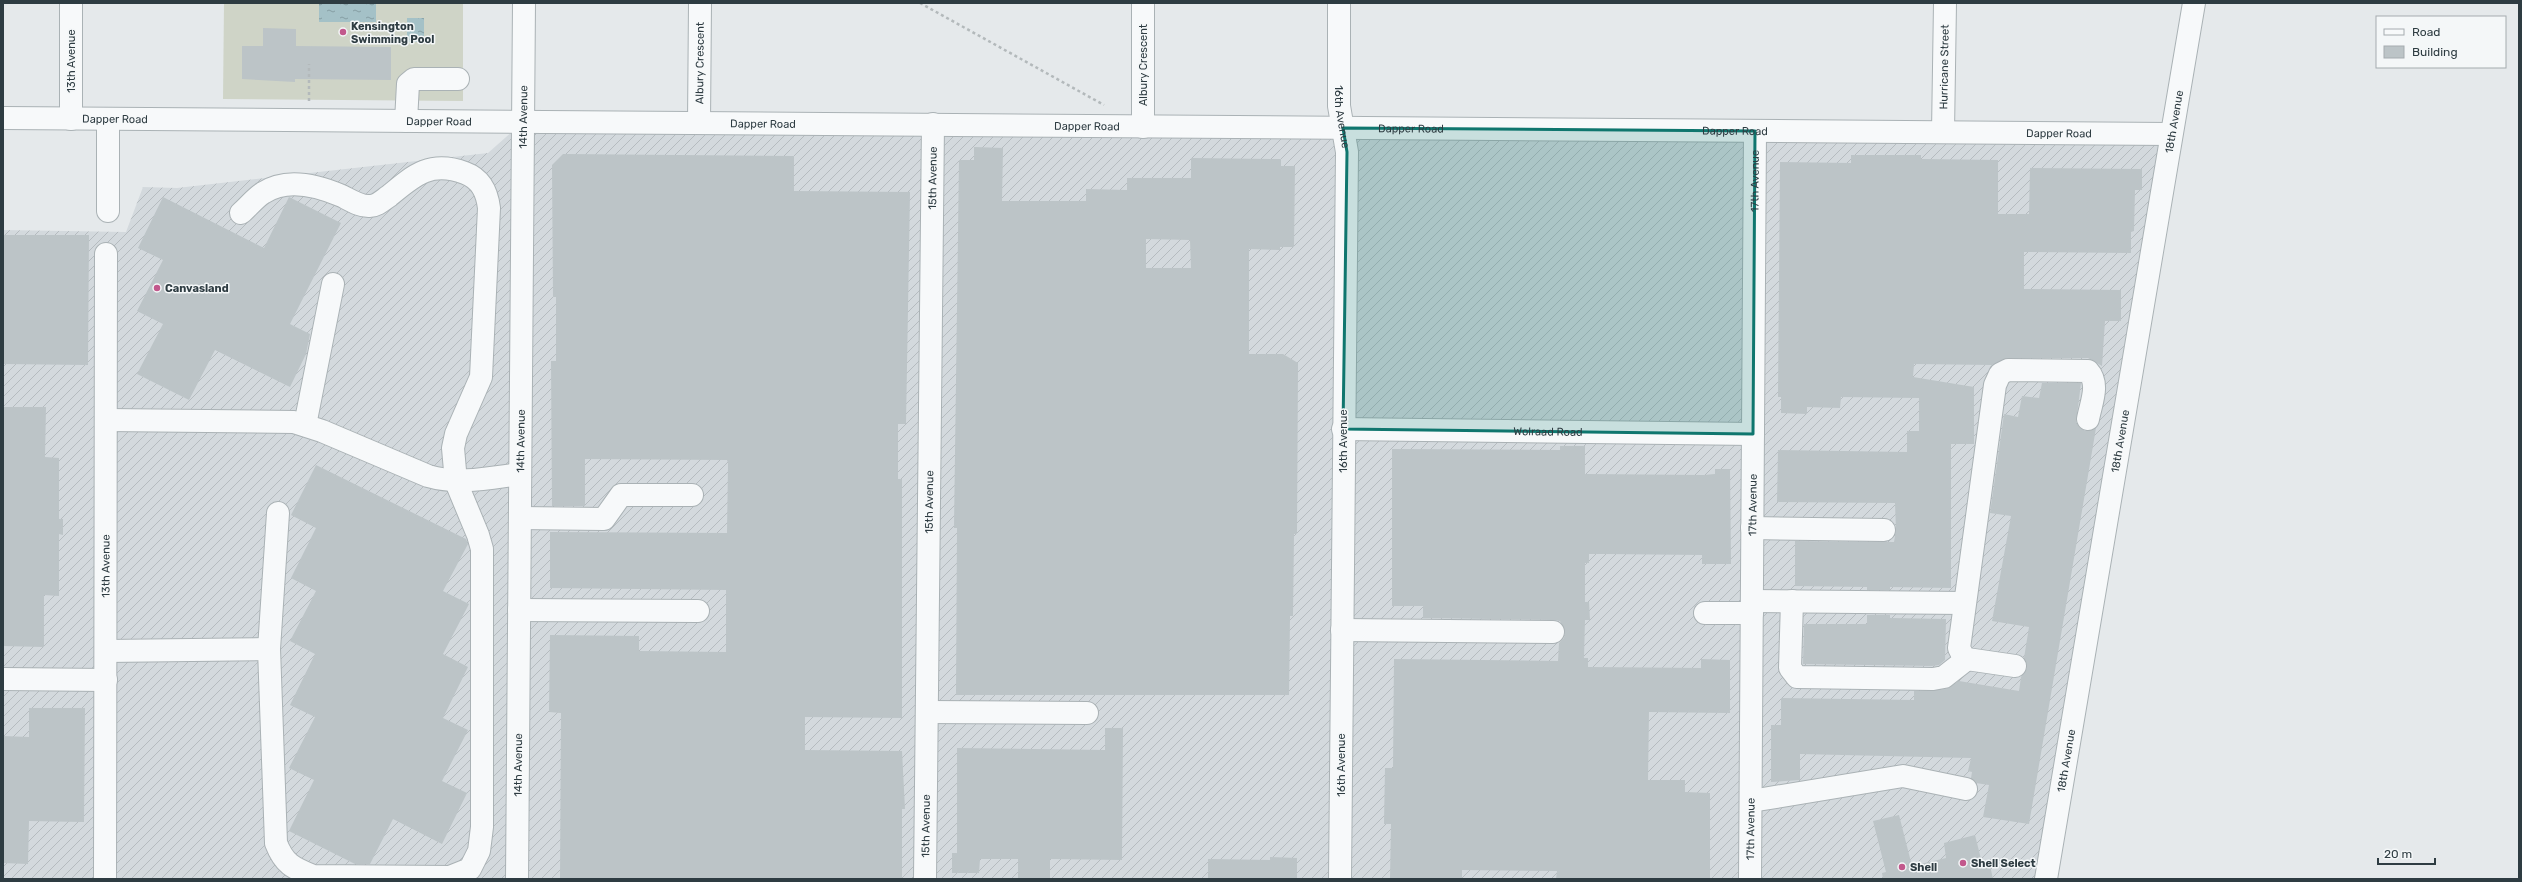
<svg xmlns="http://www.w3.org/2000/svg" width="2522" height="882" font-family="Rubik,sans-serif">
<defs>
<pattern id="industrial-furrows" width="10" height="10" patternUnits="userSpaceOnUse"><rect width="10" height="10" fill="#d3d9dd"/><path d="M-1 1l2-2M0 10L10 0M9 11l2-2" fill="none" stroke="#b5bbbf"/></pattern>
<pattern id="water-ripples" width="26" height="14" patternUnits="userSpaceOnUse"><rect width="26" height="14" fill="#a4c1c7"/><path d="M2 4q2-2 4 0t4 0M15 11q2-2 4 0t4 0" fill="none" stroke="#869ea3"/></pattern>
</defs>
<rect width="100%" height="100%" fill="#e5e9eb"/>
<path fill="url(#industrial-furrows)" d="M523 122 2171 134 2035 879H3V230L126 232 143 187 177 188 488 153Z"/>
<path fill="#cfd4c7" d="M224 3H463V101L223 99Z"/>
<path fill="url(#water-ripples)" d="M319 3H376V22H319Z
M407 18H424V42H407Z"/>
<path fill="#bcc4c7" fill-rule="evenodd" d="M263 28 296 29V46L391 47V80L295 79V82L242 79V46H263Z
M974 147 1003 148 1002 201H1086V189L1127 190V178H1191V158L1281 159V166H1295L1294 247H1280V250L1249 249V354H1283L1298 363 1297 534H1294L1293 616H1290L1289 695H956L957 528H954L959 160H974ZM1146 239 1190 240 1191 268H1146Z
M563 154 794 156V191L910 192 906 424H898V479H902V718L805 717V750L902 751 905 809H902V879H560L561 713 549 712 550 635 639 636V651L726 652V590L550 588V532L727 533 728 463 727 460 585 459V506H552L551 361H556V297H553L552 165Z
M1851 155H1921V159L1998 160V214H2029L2030 168 2142 169V190H2135L2134 231 2131 232V253L2024 252V289L2121 290V321H2105L2102 366 2088 358H2008L1992 365 1914 364 1913 377 1974 387V444H1951V588L1890 587V590H1867V587L1795 586V541L1894 542 1896 530 1895 503 1777 502 1778 450 1907 452V431H1919V398L1841 397 1840 408 1807 407V414L1781 413V397H1778L1780 162 1851 163Z
M163 197 264 248 289 197 341 223 290 324 310 334 306 354 290 387 215 350 189 400 137 374 163 324 137 311 163 260 138 248Z
M3 235H89L88 365 3 364Z
M2042 383H2081L2076 423 2085 431 2096 428 2029 824 1983 817 1989 785 1976 783 1971 778 1972 772 1968 771 1971 758 1800 754V780L1771 782V725H1781V698L1914 700V691L1946 689 1959 681 2019 691 2021 677 2027 668 2024 658 2029 627 1992 621 2011 516 1990 513 2004 414 2018 417 2022 396 2039 398Z
M3 407H46L45 457 59 458V519H63V535L59 534V596L44 595V647L3 646Z
M1560 446H1585V474L1704 475 1715 474V469H1730L1731 564H1702V555L1605 554H1589V563H1585V602H1589L1590 620H1585L1584 658H1588V667L1701 668V659L1730 660V713L1649 712 1648 780H1685V792L1710 793V879H1556L1557 871 1462 870V878L1390 879 1391 824H1384L1385 768H1393L1394 659 1558 661 1559 643 1564 638 1565 632 1560 621 1553 620 1423 618V606H1392V449L1560 450Z
M316 465 466 539 468 544 443 591 469 604 443 654 468 667 443 718 468 730 442 781 467 793 442 844 393 819 370 864H355L289 831 314 780 289 768 315 717 290 705 315 654 290 641 316 591 291 578 316 528 291 515Z
M1867 615H1890V618L1946 619 1945 660 1939 665 1932 666 1803 664 1804 624H1867Z
M29 708H85L84 822 29 821 28 864 3 863V736L29 737Z
M1105 728H1123L1122 860 1050 859V879H1018V859H980L979 873H952V853H957V748L1105 750Z
M1899 815 1912 866 1946 858 1944 843 1975 835 1982 863 1989 861 1993 879H1883L1882 873 1886 872 1873 821Z
M1270 857 1297 858V879H1208V859L1270 860Z"/>
<g fill="none" stroke-linecap="round" stroke-linejoin="round">
<g stroke="#aab2b5" stroke-width="24">
<g id="minor">
<path id="s1" d="M1339 3V106L1347 152 1340 879"/>
<path id="s2" d="M3 118 2171 134"/>
<path d="M71 119V3"/>
<path d="M108 119V211"/>
<path d="M406 121 408 84 414 79H458"/>
<path id="s3" d="M699 123 700 3"/>
<path d="M1143 127V3"/>
<path id="s4" d="M1943 132 1945 3"/>
<path d="M241 213C248 207 255 198 263 193 287 177 319 186 342 196 350 200 361 207 370 206 377 206 383 200 389 196 414 175 431 160 465 173 481 179 487 192 489 208L481 377 456 434 453 448 456 482 478 535 482 549V827L479 851 470 869 450 877 313 876C293 868 284 864 276 843L269 649 278 513"/>
<path d="M107 420 294 422 322 431 428 476C459 485 489 478 520 474"/>
<path d="M305 425 333 284"/>
<path id="s5" d="M1343 429 1753 434"/>
<path d="M520 518 604 519 621 495H692"/>
<path d="M1752 528 1884 530"/>
<path d="M1752 601 1964 603"/>
<path d="M1792 601 1790 668 1797 677 1933 679 1944 677 1967 659"/>
<path d="M519 610 698 611"/>
<path d="M1705 613H1752"/>
<path d="M1342 630 1553 632"/>
<path d="M106 651 269 649"/>
<path d="M2015 666 1967 659 1963 656 1959 648 1995 385 2000 374 2008 370 2088 371C2100 384 2091 403 2088 419"/>
<path d="M3 679 106 680"/>
<path d="M927 712 1087 713"/>
<path d="M1751 801 1903 776 1966 789"/>
<path id="s6" d="M105 879 106 254"/>
<path id="s7" d="M517 879 524 3"/>
<path id="s8" d="M925 879 933 124"/>
<path id="s9" d="M1750 879 1755 131"/>
<path id="s10" d="M2046 879 2194 3"/>
</g>
</g>
<path stroke="#b3b9bb" stroke-width="2.5" stroke-dasharray="3 3" stroke-linecap="butt" d="M920 3 1104 105
M309 101V64"/>
<use href="#minor" stroke="#f7f9fa" stroke-width="22"/>
</g>
<path fill="#0f766e" fill-opacity="0.2" stroke="#0f766e" stroke-width="3" stroke-linejoin="round" d="M1343 128 1755 131 1753 434 1343 429 1347 152Z"/>
<g fill="#c2588c" stroke="#f4f7f8" stroke-width="1.5">
<circle cx="343" cy="32" r="4"/>
<circle cx="157" cy="288" r="4"/>
<circle cx="1963" cy="863" r="4"/>
<circle cx="1902" cy="867" r="4"/>
</g>
<g text-anchor="middle" dominant-baseline="central" stroke-width="3" stroke-linejoin="round" paint-order="stroke">
<g font-size="11" font-weight="bold" fill="#2e3c42" stroke="#f4f7f8" text-anchor="start">
<text x="351" y="26">Kensington<tspan x="351" dy="13">Swimming Pool</tspan></text>
<text x="165" y="288">Canvasland</text>
<text x="1971" y="863">Shell Select</text>
<text x="1910" y="867">Shell</text>
</g>
<g font-size="11" fill="#2e3c42" stroke="#f4f7f8">
<text transform="translate(71 61) rotate(-90)">13th Avenue</text>
<text stroke="none"><textPath href="#s3" startOffset="60">Albury Crescent</textPath></text>
<text transform="translate(1143 65) rotate(-90)">Albury Crescent</text>
<text stroke="none"><textPath href="#s4" startOffset="65">Hurricane Street</textPath></text>
<text stroke="none"><textPath href="#s7" startOffset="762">14th Avenue</textPath></text>
<text stroke="none"><textPath href="#s1" startOffset="114">16th Avenue</textPath></text>
<text stroke="none"><textPath href="#s2" startOffset="112">Dapper Road</textPath></text>
<text stroke="none"><textPath href="#s2" startOffset="436">Dapper Road</textPath></text>
<text stroke="none"><textPath href="#s10" startOffset="768">18th Avenue</textPath></text>
<text stroke="none"><textPath href="#s2" startOffset="760">Dapper Road</textPath></text>
<text stroke="none"><textPath href="#s2" startOffset="1084">Dapper Road</textPath></text>
<text stroke="none"><textPath href="#s2" startOffset="1408">Dapper Road</textPath></text>
<text stroke="none"><textPath href="#s2" startOffset="1732">Dapper Road</textPath></text>
<text stroke="none"><textPath href="#s2" startOffset="2056">Dapper Road</textPath></text>
<text stroke="none"><textPath href="#s8" startOffset="701">15th Avenue</textPath></text>
<text stroke="none"><textPath href="#s9" startOffset="698">17th Avenue</textPath></text>
<text stroke="none"><textPath href="#s5" startOffset="205">Wolraad Road</textPath></text>
<text stroke="none"><textPath href="#s7" startOffset="438">14th Avenue</textPath></text>
<text transform="translate(1343 441) rotate(-90)">16th Avenue</text>
<text stroke="none"><textPath href="#s10" startOffset="444">18th Avenue</textPath></text>
<text stroke="none"><textPath href="#s8" startOffset="377">15th Avenue</textPath></text>
<text stroke="none"><textPath href="#s9" startOffset="374">17th Avenue</textPath></text>
<text stroke="none"><textPath href="#s6" startOffset="313">13th Avenue</textPath></text>
<text stroke="none"><textPath href="#s10" startOffset="120">18th Avenue</textPath></text>
<text stroke="none"><textPath href="#s7" startOffset="114">14th Avenue</textPath></text>
<text transform="translate(1341 765) rotate(-90)">16th Avenue</text>
<text stroke="none"><textPath href="#s8" startOffset="53">15th Avenue</textPath></text>
<text stroke="none"><textPath href="#s9" startOffset="50">17th Avenue</textPath></text>
</g>
</g>
<rect width="2522" height="882" fill="none" stroke="#2e3c42" stroke-width="8"/>
<rect x="2376" y="16" width="130" height="52" fill="#f4f7f8" stroke="#a5acaf"/>
<rect x="2384" y="29" width="20" height="6" fill="#f7f9fa" stroke="#a5acaf"/>
<text x="2412" y="36" font-size="12" fill="#2e3c42">Road</text>
<rect x="2384" y="46" width="20" height="12" fill="#bcc4c7" stroke="#a5acaf"/>
<text x="2412" y="56" font-size="12" fill="#2e3c42">Building</text>
<path d="M2378 858v6h57v-6" fill="none" stroke="#2e3c42" stroke-width="2"/>
<text x="2384" y="858" font-size="12" fill="#2e3c42" stroke="#f4f7f8" stroke-width="3" paint-order="stroke">20 m</text>
</svg>
